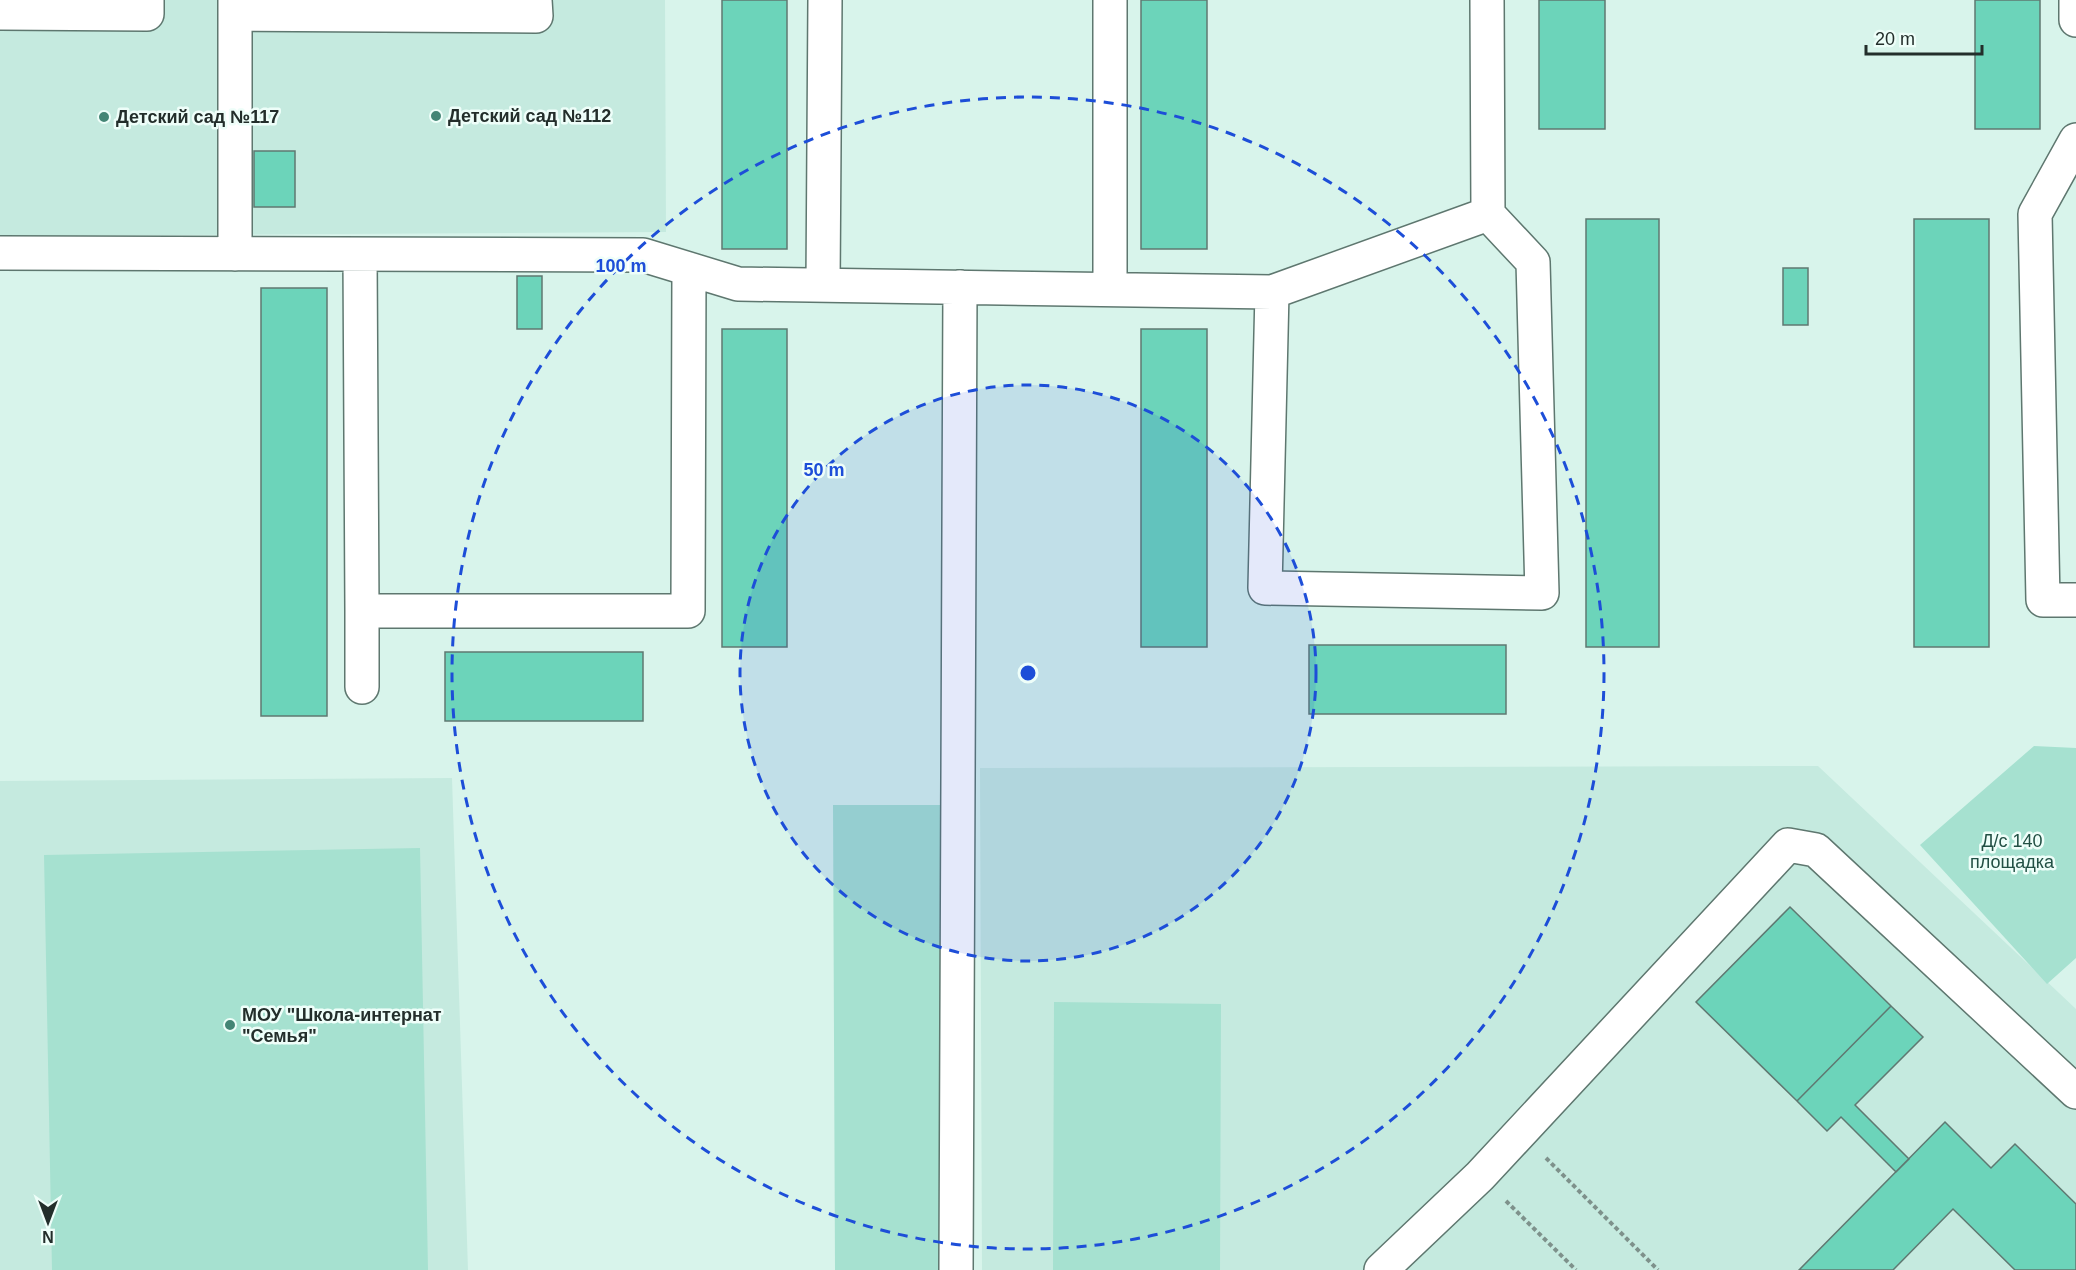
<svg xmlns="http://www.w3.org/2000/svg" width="2076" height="1270" font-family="Arial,sans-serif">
<rect width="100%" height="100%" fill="#d8f4eb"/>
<path fill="#c5eadf" d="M0 0H665L666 232 0 236Z
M1818 766 2076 1009V1270H982L980 768Z
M452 778 468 1270H0V781Z"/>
<path fill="#a6e1d0" d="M2034 746 2076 748V958L2047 984 1920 845Z
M833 805H945L946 1270H835Z
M420 848 428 1270H52L44 855Z
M1054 1002 1221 1004 1220 1270H1053Z"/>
<path fill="#6cd4ba" stroke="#5f7871" stroke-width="1.5" d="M722 0H787V249H722Z
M1141 0H1207V249H1141Z
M1539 0H1605V129H1539Z
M1975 0H2040V129H1975Z
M254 151H295V207H254Z
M1586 219H1659V647H1586Z
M1914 219H1989V647H1914Z
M1783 268H1808V325H1783Z
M517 276H542V329H517Z
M261 288H327V716H261Z
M722 329H787V647H722Z
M1141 329H1207V647H1141Z
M1309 645H1506V714H1309Z
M445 652H643V721H445Z
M1790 907 1891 1006 1797 1101 1696 1002Z
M1891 1006 1923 1037 1855 1105 1909 1159 1896 1172 1841 1117 1827 1131 1797 1101Z
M1945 1122 1991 1168 2015 1144 2076 1204V1270H2015L1953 1209 1893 1270H1799Z"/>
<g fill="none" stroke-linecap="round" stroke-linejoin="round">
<g stroke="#5e776f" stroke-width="36">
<path id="minor" d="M235 0V254
M1110 0V289
M2076 0V20
M0 13 147 14V0
M235 14 536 16 535 0
M2076 140 2035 214 2043 600H2076
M0 253 643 255 738 284 1272 292 1488 214 1487 0
M360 255 362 611H688L689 269
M823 285 825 0
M1272 292 1265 588 1542 593 1533 262 1488 214
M362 611V687
M956 1270 960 287
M1381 1270 1480 1176 1788 845 1816 850 2076 1092"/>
</g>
<path stroke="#7e918b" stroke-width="4" stroke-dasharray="4.5 3" stroke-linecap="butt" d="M1546 1158 1658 1270
M1506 1201 1576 1270"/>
<use href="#minor" stroke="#fff" stroke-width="33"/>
</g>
<circle cx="1028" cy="673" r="288" fill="#1d4ed8" fill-opacity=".12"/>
<g fill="none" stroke="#1d4ed8" stroke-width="3" stroke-dasharray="10 8">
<circle cx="1028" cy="673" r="288"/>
<circle cx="1028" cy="673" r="576"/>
</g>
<g fill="#448575" stroke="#eefef9" stroke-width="2">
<circle cx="436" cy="116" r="6"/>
<circle cx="104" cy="117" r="6"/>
<circle cx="230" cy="1025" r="6"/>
</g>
<g text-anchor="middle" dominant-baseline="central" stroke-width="5" stroke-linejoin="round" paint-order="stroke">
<g font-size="18" font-weight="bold" fill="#232e2b" stroke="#eefef9" text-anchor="start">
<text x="448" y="116">Детский сад №112</text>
<text x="116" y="117">Детский сад №117</text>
<text x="242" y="1015">МОУ "Школа-интернат<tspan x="242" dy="21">"Семья"</tspan></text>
</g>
<g font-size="18" fill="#225044" stroke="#eefef9">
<text x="2012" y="841">Д/с 140<tspan x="2012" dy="21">площадка</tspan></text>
</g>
</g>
<circle cx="1028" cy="673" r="9" fill="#1d4ed8" stroke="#eefef9" stroke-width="3"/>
<g font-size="18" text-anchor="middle" font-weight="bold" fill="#1d4ed8" stroke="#eefef9" stroke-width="5" stroke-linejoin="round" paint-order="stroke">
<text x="621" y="272">100 m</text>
<text x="824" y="476">50 m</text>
</g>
<g transform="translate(48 1222) rotate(180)" stroke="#eefef9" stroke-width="4.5" paint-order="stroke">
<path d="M0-4.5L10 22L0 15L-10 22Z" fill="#232e2b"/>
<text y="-9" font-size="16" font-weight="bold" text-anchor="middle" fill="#232e2b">N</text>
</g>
<path d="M1866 45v9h116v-9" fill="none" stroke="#232e2b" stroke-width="3"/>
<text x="1875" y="45" font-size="18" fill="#232e2b" stroke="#eefef9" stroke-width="4.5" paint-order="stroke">20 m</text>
</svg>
